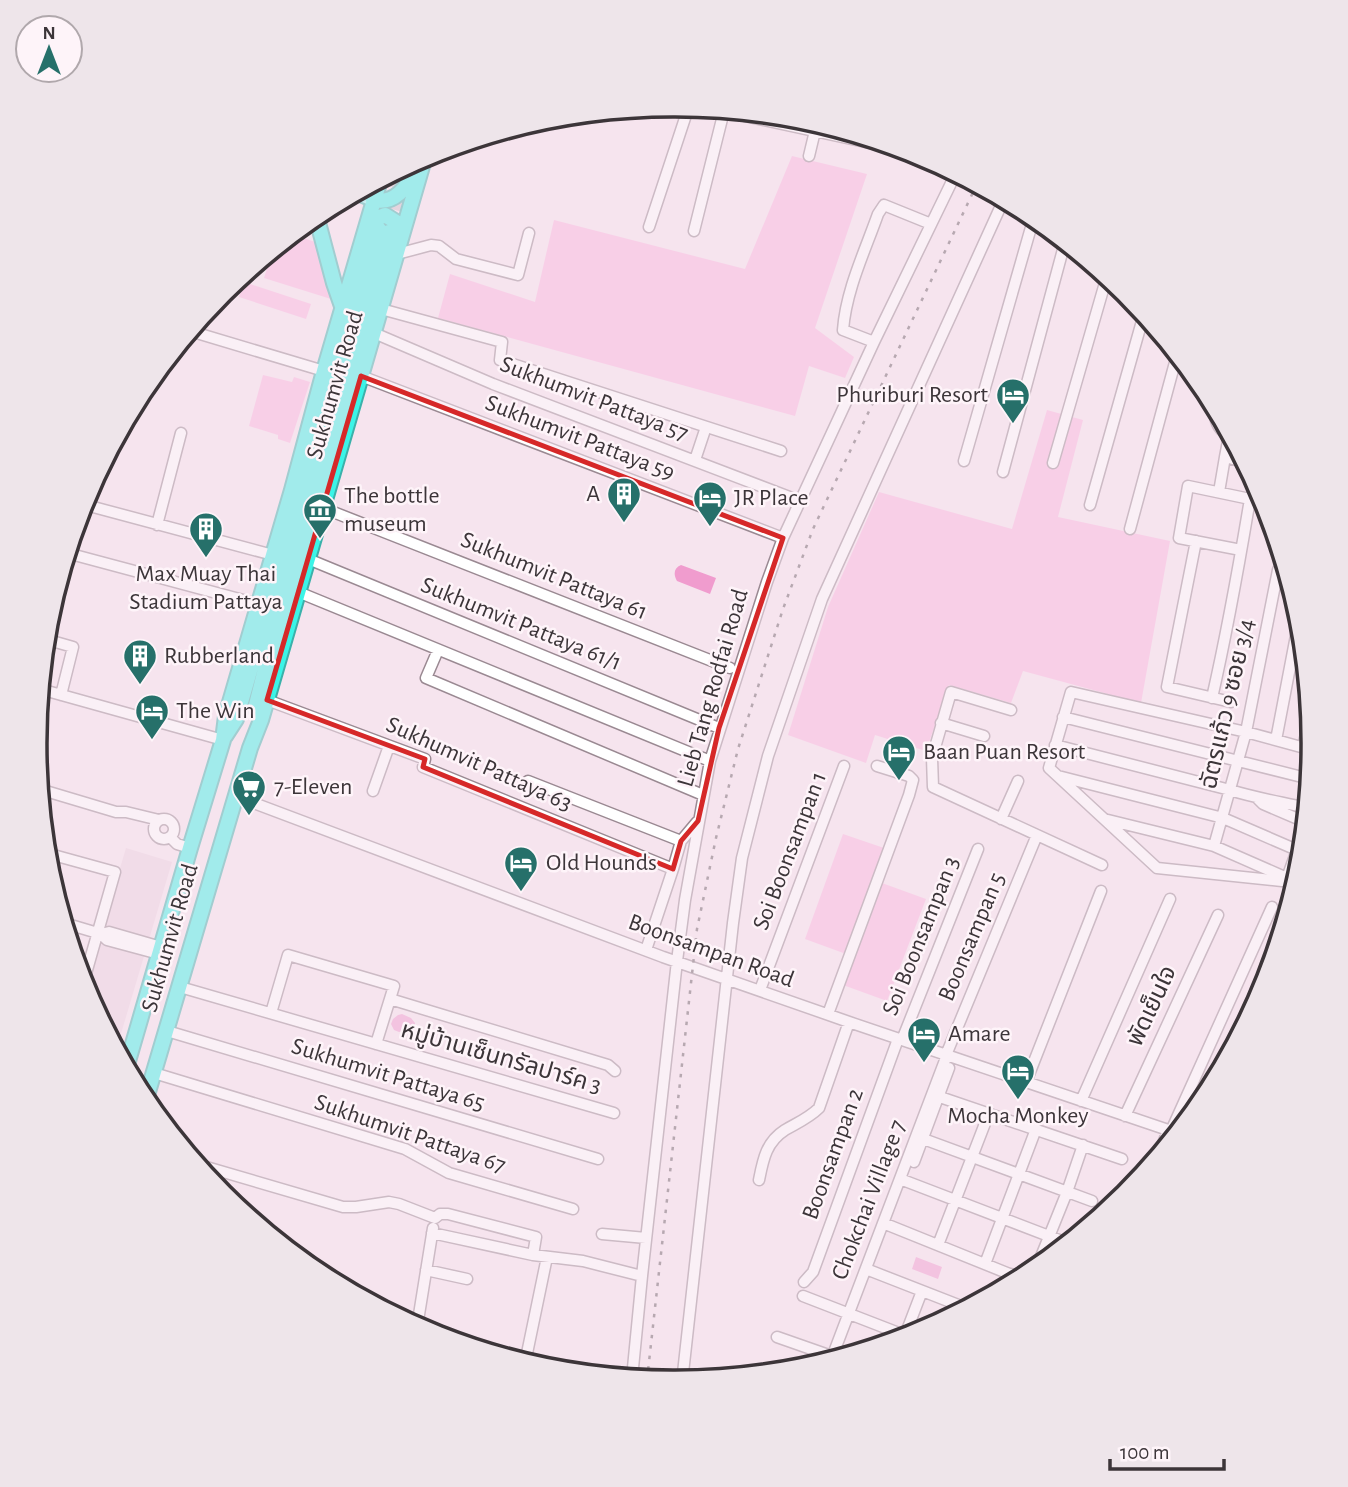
<svg xmlns="http://www.w3.org/2000/svg" width="1348" height="1487" font-family="'Alegreya Sans','Noto Sans Thai',sans-serif">
<rect width="100%" height="100%" fill="#f6e4ee"/>
<path fill="#ecd3e0" d="M126 848 172 862 120 1037 108 1033 84 990Z"/>
<path fill="#fbb7de" d="M792 156 867 174 815 328 854 357 845 378 809 366 795 416 438 318 450 274 535 302 554 220 745 269Z
M292 234 315 242 331 299 264 278 273 250Z
M244 282 311 304 306 319 239 297Z
M263 375 292 382 294 377 310 382 290 443 278 439V435L249 426Z
M1047 410 1083 420 1058 517 1170 541 1141 703 1023 671 1011 703 949 685 926 751 875 735 866 763 788 735 828 607 879 492 1012 529Z
M843 834 884 848 846 954 805 939Z
M882 883 926 899 887 1001 843 985Z"/>
<path fill="#f09cce" d="M681 565 716 578 710 594 677 581C673 574 674 568 681 565Z
M402 1014 411 1018 415 1023V1029L409 1030 405 1027 404 1031 399 1032 394 1030 391 1024 393 1019 398 1015Z
M916 1257 942 1267 938 1279 912 1269Z"/>
<g fill="none" stroke-linecap="round" stroke-linejoin="round">
<path stroke="#d1c1ca" stroke-width="14" stroke-dasharray="14 7" stroke-linecap="butt" d="M386 207 396 171
M389 230 408 164"/>
<g stroke="#9a8992" stroke-width="13">
<path id="minor" d="M708 108 921 154
M809 156 815 131
M649 227 689 106
M694 231 724 111
M397 254 431 245 439 246 456 259 518 275 529 233
M381 309 502 342 500 360 781 451
M190 331 324 371
M374 333 493 384 800 501
M874 342 843 330C846 290 865 251 878 214L884 205 931 224
M361 376 783 538
M1215 407C1214 420 1218 431 1231 436
M1229 436 1225 457 1244 462
M695 460 706 427
M964 461 1034 217
M1053 463 1107 276
M1003 472 1065 242
M1219 492 1225 457
M82 504 273 555
M1090 505 1144 314
M323 508 730 668
M157 525 181 433
M1130 529 1177 355
M1196 541 1167 687 1231 702
M67 553 258 604
M308 559 719 728
M298 592 710 761
M45 639 73 647 61 695
M438 650 426 678 703 795
M40 689 223 740
M1212 698C1227 632 1239 565 1250 499L1188 486 1179 538 1241 550
M267 700 425 759 423 767 673 869
M1011 710 951 692 932 758 933 787 1102 865
M1063 717 1310 779
M941 723 984 736
M1276 740 1300 615
M1055 745 1230 790C1255 798 1281 802 1307 808
M1303 748 1310 714
M1058 776 1223 818 1297 850
M528 781 681 841
M39 789 116 812H126L159 820
M373 791 389 746
M235 796 663 957 849 1022 1177 1133
M1258 799 1263 804 1305 822
M1001 819 1018 781
M154 829a10 10 0 1 1 20 0a10 10 0 1 1-20 0Z
M1108 820 1214 846 1287 878
M170 837 177 844 190 848
M1214 846 1246 732 1278 570 1286 571
M46 853 115 872 83 984
M1287 878 1282 881 1157 868 1049 768 1071 692 1246 732 1312 750
M1287 878 1304 831
M64 923 101 934 109 932 161 947
M101 934 107 940 159 954
M646 950 673 869 681 841 697 822
M180 987 614 1113
M760 990 844 766
M390 999 608 1065 615 1071
M271 1013 288 955 394 986 376 1044
M828 1014 909 795 913 780 909 776 877 766
M167 1031 598 1159
M902 1040 978 849
M946 1055 1037 835
M154 1073 405 1149 449 1173 573 1209
M1026 1082 1101 891
M934 1095 1122 1159
M1081 1101 1170 899
M1125 1116 1218 915
M1171 1131 1272 907
M918 1137 1092 1201
M1159 1155 1168 1130
M914 1162 949 1068
M196 1164 343 1207H356L389 1202 399 1204 435 1218 440 1214H448L536 1237 533 1255
M900 1179 1067 1243
M759 1180C763 1160 766 1142 785 1130 797 1123 809 1118 819 1108L849 1022
M883 1223 1022 1279
M432 1233 533 1255 583 1261 642 1276
M602 1234 646 1238
M938 1245 989 1113
M985 1264 1036 1129
M866 1269 966 1308
M1036 1269 1067 1192 1083 1145
M426 1270 467 1279
M804 1282 813 1272 898 1039
M1006 1287 1011 1274
M803 1296 909 1337
M417 1327 433 1228
M777 1337 837 1358
M904 1338 922 1291
M831 1360 947 1055
M525 1363 547 1257
M632 1378 642 1276 677 961 685 900 710 761 767 582 783 538 874 342 956 173
M682 1382 733 923 742 858 768 756 822 599 1004 199"/>
</g>
<g stroke="#3bb1aa" stroke-width="16">
<path id="major" d="M355 193 373 200"/>
</g>
<g stroke="#3bb1aa" stroke-width="18">
<path id="highway" d="M373 200C395 205 407 187 416 170
M316 215 334 283 343 309
M369 230 376 219 385 215 396 222 398 227V237
M255 709 284 594 389 232
M225 736 236 719 379 229
M126 1068 190 848 223 740 226 716 292 490 324 371 380 180
M145 1102 250 748 261 720 425 156"/>
</g>
<use href="#minor" stroke="#fff" stroke-width="10"/>
<use href="#major" stroke="#89f8f1" stroke-width="12"/>
<use href="#highway" stroke="#3bf4e7" stroke-width="14"/>
<path stroke="#6a6065" stroke-width="2.5" stroke-dasharray="3.5 7" stroke-linecap="butt" d="M647 1380 697 929 716 838 738 749 783 609 813 529 977 184"/>
</g>
<path d="M0 0H1348V1487H0ZM361 376 783 538 719 728 698 821 681 841 673 869 423 767 425 759 267 700Z" fill="#f6e4ee" fill-opacity=".55" fill-rule="evenodd"/>
<path fill="none" stroke="#d62828" stroke-width="5" stroke-linejoin="round" d="M361 376 783 538 719 728 698 821 681 841 673 869 423 767 425 759 267 700Z"/>
<defs>
<g id="hotel-pin" transform="scale(1.75)"><path d="M0 17L-7.5 6A9.5 9.5 0 1 1 7.5 6Z" fill="#26706a" stroke="#fef4f9"/><path d="M-6-4.5h1.5V1H6V5H4.5V3h-9V5H-6ZM-4 0a1.8 1.8 0 1 1 3.6 0ZM.5 0V-2.5h3Q6-2.5 6 0Z" fill="#fff"/></g>
<g id="building-pin" transform="scale(1.75)"><path d="M0 17L-7.5 6A9.5 9.5 0 1 1 7.5 6Z" fill="#26706a" stroke="#fef4f9"/><path d="M-4-6H4V6H1V3H-1V6H-4ZM-2.5-4.3h1.7v1.8h-1.7ZM.8-4.3h1.7v1.8H.8ZM-2.5-1h1.7V.8h-1.7ZM.8-1h1.7V.8H.8Z" fill="#fff"/></g>
<g id="museum-pin" transform="scale(1.75)"><path d="M0 17L-7.5 6A9.5 9.5 0 1 1 7.5 6Z" fill="#26706a" stroke="#fef4f9"/><path d="M0-6L6-3V-2H-6V-3ZM-5-1h2V3h-2ZM-1-1h2V3h-2ZM3-1h2V3H3ZM-6 4H6V6H-6Z" fill="#fff"/></g>
<g id="supermarket-pin" transform="scale(1.75)"><path d="M0 17L-7.5 6A9.5 9.5 0 1 1 7.5 6Z" fill="#26706a" stroke="#fef4f9"/><path d="M-6-5.5h2.5l.6 2H6L4.5 2H-2.5L-4.4-4H-6ZM-1.5 3.2a1.3 1.3 0 1 0 .1 0ZM3 3.2a1.3 1.3 0 1 0 .1 0Z" fill="#fff"/></g>
</defs>
<g fill-rule="evenodd">
<use href="#hotel-pin" x="1013" y="395"/>
<use href="#building-pin" x="624" y="494"/>
<use href="#hotel-pin" x="710" y="498"/>
<use href="#museum-pin" x="320" y="510"/>
<use href="#building-pin" x="206" y="529"/>
<use href="#building-pin" x="140" y="656"/>
<use href="#hotel-pin" x="152" y="711"/>
<use href="#hotel-pin" x="899" y="752"/>
<use href="#supermarket-pin" x="249" y="787"/>
<use href="#hotel-pin" x="521" y="863"/>
<use href="#hotel-pin" x="924" y="1034"/>
<use href="#hotel-pin" x="1018" y="1071"/>
</g>
<g text-anchor="middle" dominant-baseline="central" stroke-width="5" stroke-linejoin="round" paint-order="stroke">
<g font-size="24" fill="#3c3539" stroke="#fef4f9">
<text transform="translate(335 385) rotate(-74)">Sukhumvit Road</text>
<text transform="translate(594 399) rotate(21)">Sukhumvit Pattaya 57</text>
<text transform="translate(580 438) rotate(21)">Sukhumvit Pattaya 59</text>
<text transform="translate(554 576) rotate(22)">Sukhumvit Pattaya 61</text>
<text transform="translate(521 624) rotate(22)">Sukhumvit Pattaya 61/1</text>
<text transform="translate(713 688) rotate(-74)">Lieb Tang Rodfai Road</text>
<text transform="translate(1228 704) rotate(-77)">ฉัตรแก้ว 9 ซอย 3/4</text>
<text transform="translate(479 764) rotate(24)">Sukhumvit Pattaya 63</text>
<text transform="translate(790 851) rotate(-69)">Soi Boonsampan 1</text>
<text transform="translate(921 936) rotate(-68)">Soi Boonsampan 3</text>
<text transform="translate(972 937) rotate(-67)">Boonsampan 5</text>
<text transform="translate(170 938) rotate(-74)">Sukhumvit Road</text>
<text transform="translate(711 951) rotate(20)">Boonsampan Road</text>
<text transform="translate(1152 1006) rotate(-65)">พัดเย็นใจ</text>
<text transform="translate(501 1058) rotate(16)">หมู่บ้านเซ็นทรัลปาร์ค 3</text>
<text transform="translate(388 1075) rotate(17)">Sukhumvit Pattaya 65</text>
<text transform="translate(410 1134) rotate(19)">Sukhumvit Pattaya 67</text>
<text transform="translate(833 1154) rotate(-70)">Boonsampan 2</text>
<text transform="translate(869 1200) rotate(-69)">Chokchai Village 7</text>
</g>
<g font-size="24" fill="#3c3539" stroke="#fef4f9" text-anchor="start">
<text x="988" y="395" text-anchor="end">Phuriburi Resort</text>
<text x="600" y="494" text-anchor="end">A</text>
<text x="344" y="496">The bottle<tspan x="344" dy="28">museum</tspan></text>
<text x="734" y="498">JR Place</text>
<text x="206" y="574" text-anchor="middle">Max Muay Thai<tspan x="206" dy="28">Stadium Pattaya</tspan></text>
<text x="164" y="656">Rubberland</text>
<text x="176" y="711">The Win</text>
<text x="923" y="752">Baan Puan Resort</text>
<text x="274" y="787">7-Eleven</text>
<text x="546" y="863">Old Hounds</text>
<text x="948" y="1034">Amare</text>
<text x="1018" y="1116" text-anchor="middle">Mocha Monkey</text>
</g>
</g>
<path d="M0 0H1348V1487H0ZM673 117H675A626 626 0 0 1 1301 743V744A626 626 0 0 1 675 1370H673A626 626 0 0 1 47 744V743A626 626 0 0 1 673 117Z" fill="#eee5ea" fill-rule="evenodd"/>
<path fill="none" stroke="#3c3539" stroke-width="3.5" d="M673 117H675A626 626 0 0 1 1301 743V744A626 626 0 0 1 675 1370H673A626 626 0 0 1 47 744V743A626 626 0 0 1 673 117Z"/>
<g transform="translate(49 49)"><circle r="33" fill="#fef4f9" stroke="#b0a8ac" stroke-width="2"/>
<path d="M0-5L12 26L0 18L-12 26Z" fill="#26706a"/>
<text y="-10" font-size="19" font-weight="bold" text-anchor="middle" fill="#3c3539">N</text>
</g>
<path d="M1110 1459v10h114v-10" fill="none" stroke="#3c3539" stroke-width="3.5"/>
<text x="1120" y="1459" font-size="21" fill="#3c3539" stroke="#fef4f9" stroke-width="5" paint-order="stroke">100 m</text>
</svg>
